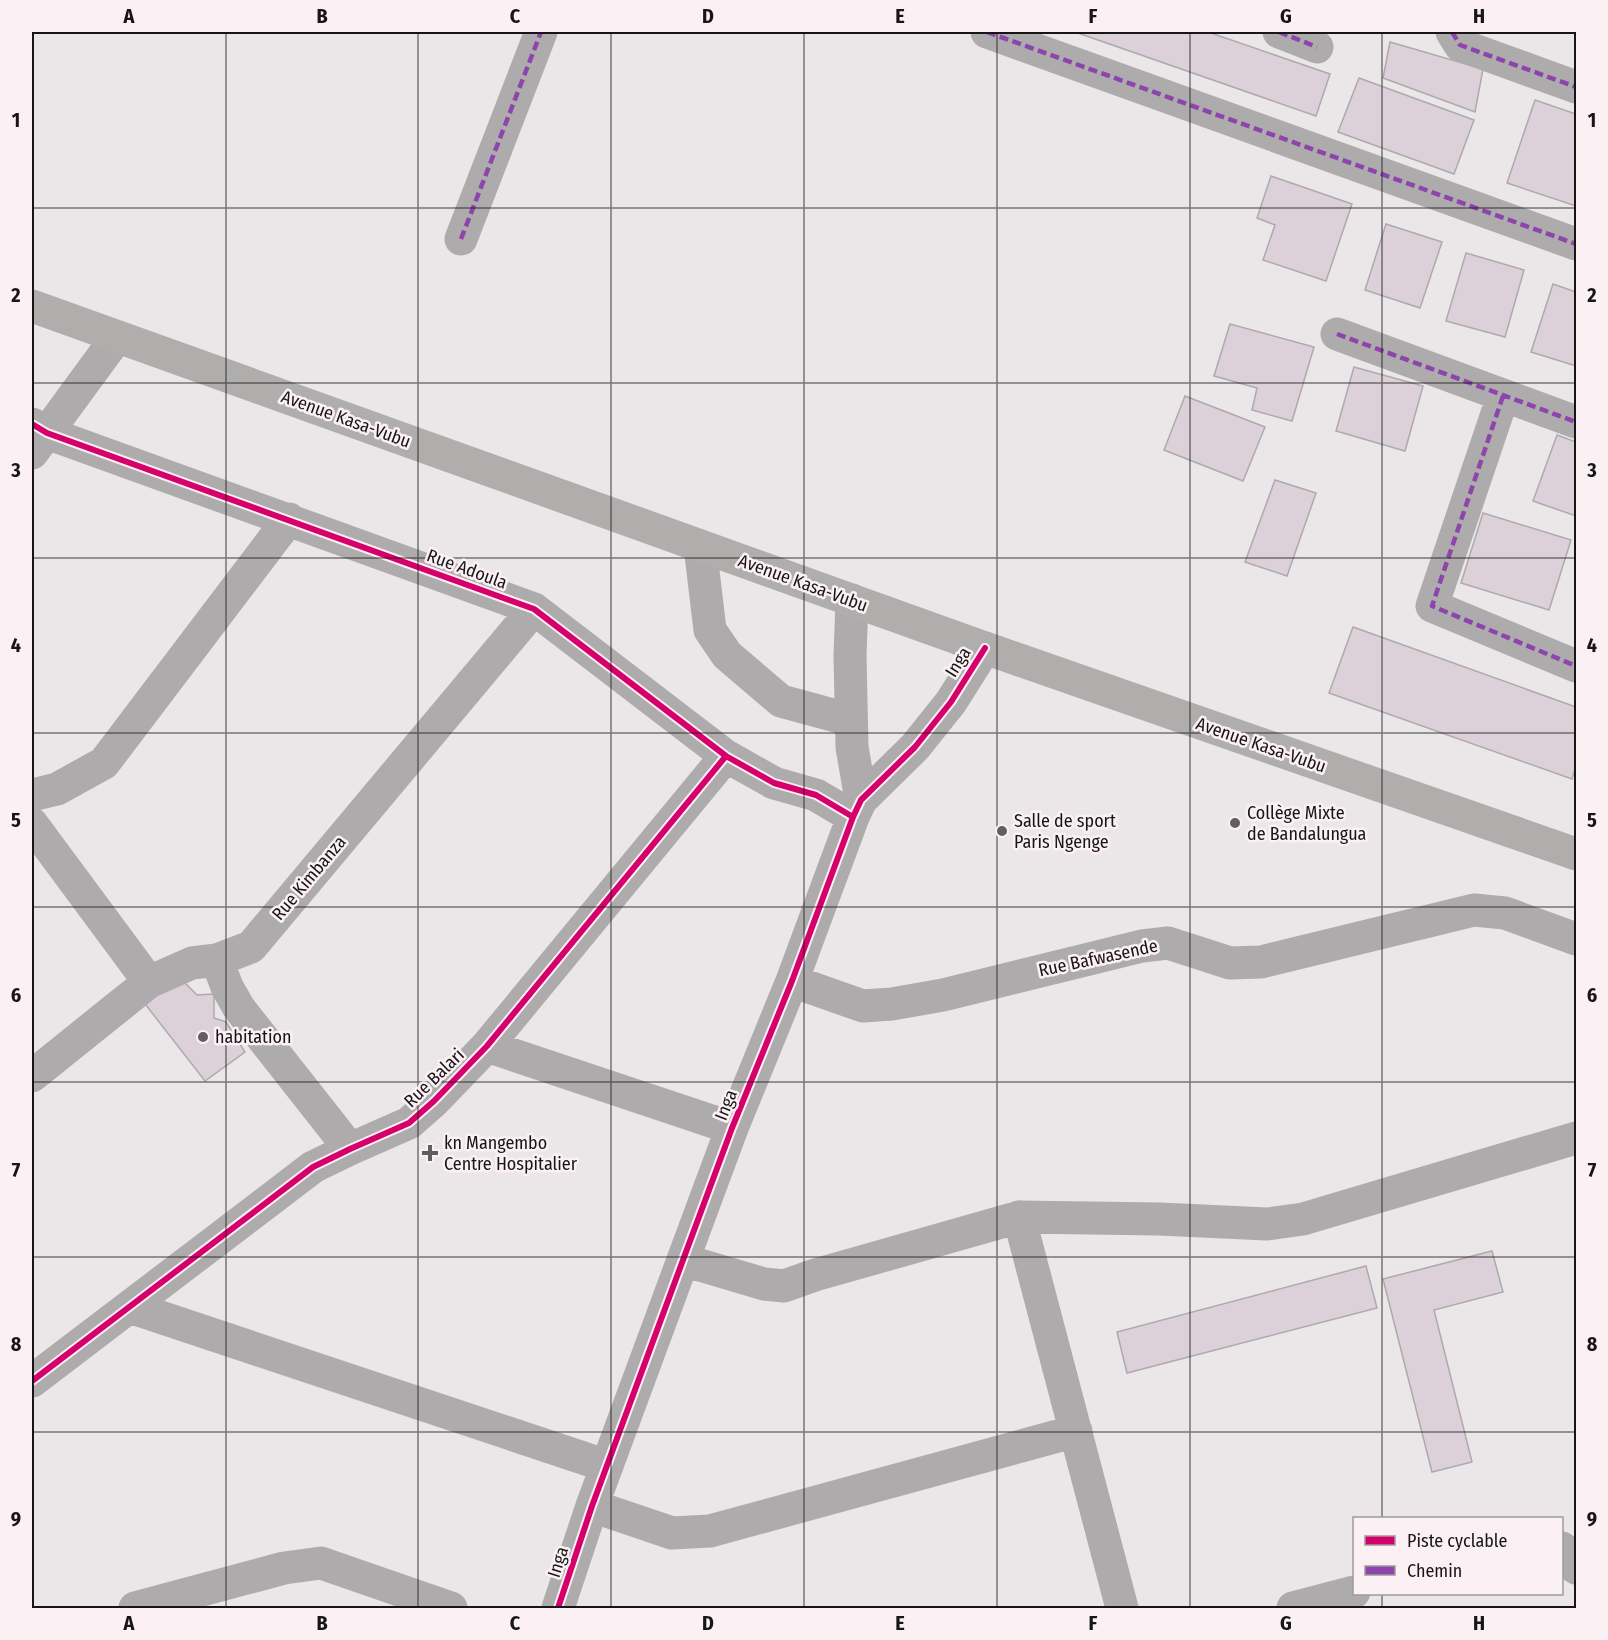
<svg xmlns="http://www.w3.org/2000/svg" width="1608" height="1640" font-family="'Fira Sans Condensed',sans-serif">
<rect width="100%" height="100%" fill="#ebe6e7"/>
<path fill="#dcd1d9" stroke="#adaaab" stroke-width="1.5" d="M1075 32H1208L1330 74 1316 116Z
M1390 42 1483 69 1475 112 1383 78Z
M1359 78 1474 120 1454 174 1338 132Z
M1535 100 1576 114V206L1507 183Z
M1271 176 1352 204 1326 281 1263 260 1275 225 1257 218Z
M1386 224 1442 242 1420 308 1365 290Z
M1466 253 1524 270 1505 337 1446 321Z
M1553 284 1576 292V366L1531 352Z
M1230 324 1314 347 1292 421 1252 410 1257 388 1214 376Z
M1354 367 1423 386 1405 451 1336 431Z
M1185 396 1265 427 1243 481 1164 450Z
M1557 435 1576 442V516L1533 501Z
M1275 480 1316 493 1287 576 1245 562Z
M1483 513 1571 540 1549 610 1461 583Z
M1353 627 1576 707V766L1572 779 1329 693Z
M176 974 197 995 214 994V1018L226 1022 245 1052 205 1081 142 1000Z
M1492 1251 1503 1292 1434 1310 1472 1462 1432 1472 1383 1279Z
M1366 1266 1377 1308 1127 1373 1117 1332Z"/>
<g fill="none" stroke-linecap="round" stroke-linejoin="round">
<path stroke="#adabac" stroke-width="33" d="M987 32 1576 244
M1279 32 1317 47
M1452 32 1460 45 1576 87
M461 239 541 32
M1337 334 1576 422
M1503 396 1432 606 1576 666
M32 424 47 433 534 609 726 756 774 783 816 795 853 817
M32 453 117 337
M700 546 710 630 727 655 781 701 851 720
M852 600 850 656 852 747 861 800
M32 795 57 789 104 763 289 519
M32 824 149 982
M217 960 227 987 239 1008 350 1149
M792 981 863 1006 892 1004 943 995 1142 946 1168 943 1230 963 1261 962 1474 910 1505 913 1576 939
M487 1046 732 1128
M32 1076 149 982 192 963 217 960 251 947 534 609
M1019 1217 1122 1608
M683 1260 764 1284 784 1286 815 1275 1019 1217 1159 1219 1267 1224 1303 1219 1576 1138
M130 1307 607 1466
M32 1381 313 1167 350 1149 409 1123 434 1101 487 1046 726 756
M592 1506 672 1533 710 1531 1076 1431
M1562 1548 1570 1556 1576 1568
M135 1608 284 1568 321 1563 451 1608
M558 1608 592 1506 683 1260 732 1128 792 981 853 817 861 800 915 747 951 702 985 648
M1293 1608 1354 1592"/>
<path stroke="#b0aead" stroke-width="33" d="M32 306 985 648 1576 854"/>
<path stroke="#8e44ad" stroke-width="4.5" stroke-dasharray="9 4.5" stroke-linecap="butt" d="M987 32 1576 244
M1279 32 1317 47
M1452 32 1460 45 1576 87
M461 239 541 32
M1337 334 1576 422
M1503 396 1432 606 1576 666"/>
<g stroke="#fbf1f4" stroke-width="10">
<path id="cycleway" d="M32 424 47 433 534 609 726 756 774 783 816 795 853 817
M32 1381 313 1167 350 1149 409 1123 434 1101 487 1046 726 756
M558 1608 592 1506 683 1260 732 1128 792 981 853 817 861 800 915 747 951 702 985 648"/>
</g>
<use href="#cycleway" stroke="#d6006c" stroke-width="6"/>
</g>
<path fill="none" stroke="#181516" stroke-width="1.5" stroke-opacity="0.55" d="M226 32V1608M418 32V1608M611 32V1608M804 32V1608M997 32V1608M1190 32V1608M1382 32V1518M32 208H1576M32 383H1576M32 558H1576M32 733H1576M32 907H1576M32 1082H1576M32 1257H1576M32 1432H1576M1382 1594V1608"/>
<g fill="#625e5f" stroke="#fbf1f4" stroke-width="2">
<circle cx="1235" cy="823" r="6"/>
<circle cx="1002" cy="831" r="6"/>
<circle cx="203" cy="1037" r="6"/>
<path d="M427 1144h6v6h6v6h-6v6h-6v-6h-6v-6h6z"/>
</g>
<g text-anchor="middle" dominant-baseline="central" stroke-width="5" stroke-linejoin="round" paint-order="stroke">
<g font-size="18" fill="#181516" stroke="#fbf1f4">
<text transform="translate(346 419) rotate(20)">Avenue Kasa-Vubu</text>
<text transform="translate(467 569) rotate(20)">Rue Adoula</text>
<text transform="translate(803 583) rotate(20)">Avenue Kasa-Vubu</text>
<text transform="translate(958 662) rotate(-58)">Inga</text>
<text transform="translate(1261 745) rotate(19)">Avenue Kasa-Vubu</text>
<text transform="translate(309 878) rotate(-50)">Rue Kimbanza</text>
<text transform="translate(1098 958) rotate(-12)">Rue Bafwasende</text>
<text transform="translate(434 1078) rotate(-44)">Rue Balari</text>
<text transform="translate(726 1105) rotate(-68)">Inga</text>
<text transform="translate(558 1562) rotate(-72)">Inga</text>
</g>
<g font-size="18" fill="#181516" stroke="#fbf1f4" text-anchor="start">
<text x="1247" y="813">Collège Mixte<tspan x="1247" dy="21">de Bandalungua</tspan></text>
<text x="1014" y="821">Salle de sport<tspan x="1014" dy="21">Paris Ngenge</tspan></text>
<text x="215" y="1037">habitation</text>
<text x="444" y="1143">kn Mangembo<tspan x="444" dy="21">Centre Hospitalier</tspan></text>
</g>
</g>
<rect width="1608" height="1640" fill="none" stroke="#fbf1f4" stroke-width="66"/>
<rect x="1353" y="1517" width="210" height="78" fill="#fbf1f4" stroke="#a0999b" stroke-width="1.5"/>
<rect x="1365" y="1536" width="30" height="9" fill="#d6006c" stroke="#a0999b" stroke-width="1.5"/>
<text x="1407" y="1547" font-size="18" fill="#181516">Piste cyclable</text>
<rect x="1365" y="1566" width="30" height="9" fill="#8e44ad" stroke="#a0999b" stroke-width="1.5"/>
<text x="1407" y="1577" font-size="18" fill="#181516">Chemin</text>
<rect x="33" y="33" width="1542" height="1574" fill="none" stroke="#181516" stroke-width="2"/>
<g font-size="20" text-anchor="middle" font-weight="bold" fill="#181516">
<text x="129" y="23">A</text>
<text x="322" y="23">B</text>
<text x="515" y="23">C</text>
<text x="708" y="23">D</text>
<text x="900" y="23">E</text>
<text x="1093" y="23">F</text>
<text x="1286" y="23">G</text>
<text x="1479" y="23">H</text>
<text x="16" y="127">1</text>
<text x="1592" y="127">1</text>
<text x="16" y="302">2</text>
<text x="1592" y="302">2</text>
<text x="16" y="477">3</text>
<text x="1592" y="477">3</text>
<text x="16" y="652">4</text>
<text x="1592" y="652">4</text>
<text x="16" y="827">5</text>
<text x="1592" y="827">5</text>
<text x="16" y="1002">6</text>
<text x="1592" y="1002">6</text>
<text x="16" y="1177">7</text>
<text x="1592" y="1177">7</text>
<text x="16" y="1351">8</text>
<text x="1592" y="1351">8</text>
<text x="16" y="1526">9</text>
<text x="1592" y="1526">9</text>
<text x="129" y="1630">A</text>
<text x="322" y="1630">B</text>
<text x="515" y="1630">C</text>
<text x="708" y="1630">D</text>
<text x="900" y="1630">E</text>
<text x="1093" y="1630">F</text>
<text x="1286" y="1630">G</text>
<text x="1479" y="1630">H</text>
</g>
</svg>
